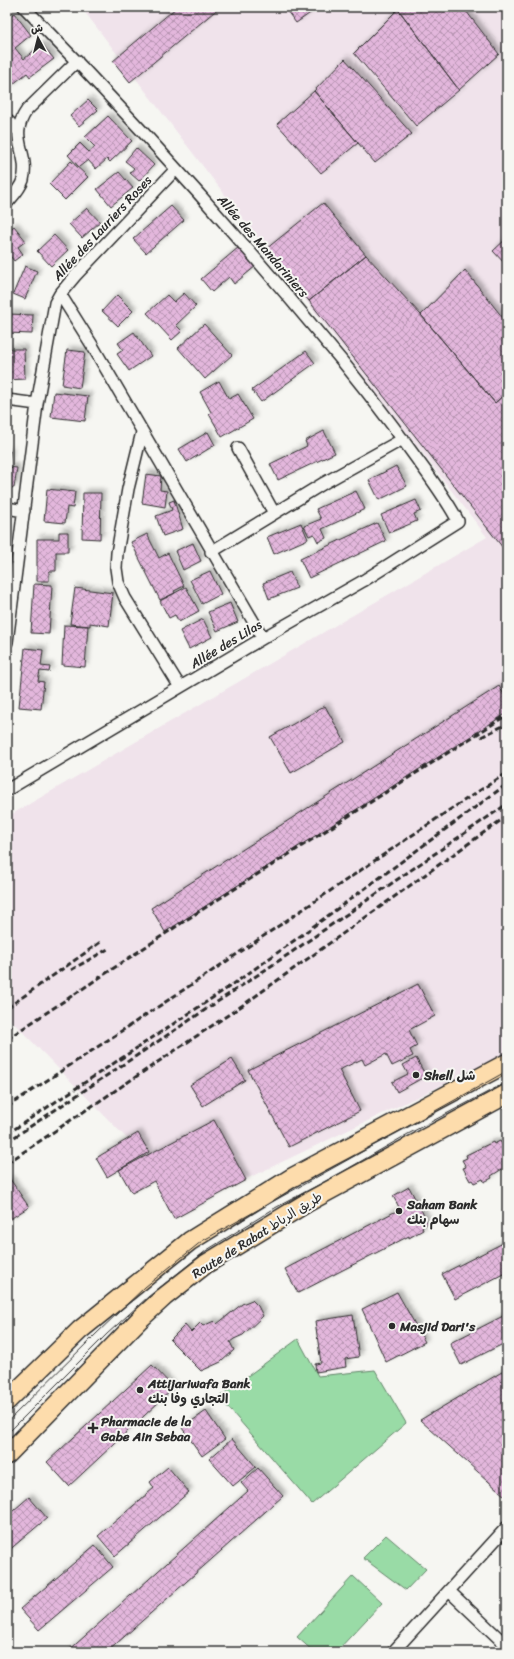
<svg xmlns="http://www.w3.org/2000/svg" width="514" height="1659" font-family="Sriracha,'Playpen Sans Arabic',sans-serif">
<defs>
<pattern id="building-cross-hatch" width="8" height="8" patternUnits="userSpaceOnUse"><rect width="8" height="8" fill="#e3b7dc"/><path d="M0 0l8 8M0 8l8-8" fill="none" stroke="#b895b3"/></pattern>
<filter id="shadow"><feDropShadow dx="3.5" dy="-3.5" stdDeviation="2" flood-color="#0004"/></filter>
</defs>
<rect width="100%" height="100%" fill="#f6f6f2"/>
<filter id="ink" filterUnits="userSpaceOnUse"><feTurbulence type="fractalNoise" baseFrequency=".025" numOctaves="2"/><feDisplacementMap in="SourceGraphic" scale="8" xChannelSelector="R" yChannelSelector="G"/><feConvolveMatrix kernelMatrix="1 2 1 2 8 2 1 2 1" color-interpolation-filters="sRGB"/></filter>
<g filter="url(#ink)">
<path fill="#f0e3eb" d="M81 7H507V1054L192 1205 7 1016V817L487 537Z"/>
<path fill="#99dba6" stroke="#628368" d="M298 1339 318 1376 375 1370 406 1423 312 1504 219 1397Z
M386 1535 426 1569 406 1590 363 1558Z
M353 1576 382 1603 336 1652H314L297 1637Z"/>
<path fill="url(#building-cross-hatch)" stroke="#2b2b2b" filter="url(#shadow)" d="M177 7H220L130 82 113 61Z
M284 7H319L296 23Z
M400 7H463L499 54 459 90 398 9Z
M398 9 459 90 416 126 354 53Z
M14 13 31 35 15 48 24 59 42 44 54 59 30 77 27 73 7 89V19Z
M345 59 412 134 375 163 314 91Z
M314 91 358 143 321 173 277 124Z
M88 100 98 110 79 126 70 116Z
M108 116 132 141 110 162 107 159 96 169 88 160 79 167 68 155 80 143 89 152 95 147 85 137Z
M136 148 154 165 139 181 130 173 134 168 125 161Z
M71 161 88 177 65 200 49 184Z
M119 172 133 188 111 206 97 189Z
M323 203 366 255 309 301 266 249Z
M171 206 184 220 146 253 133 239Z
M87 208 100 222 82 238 69 224Z
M14 226 26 241 18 247 23 254 14 261 7 252V232Z
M54 235 68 250 51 266 37 251Z
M507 238V266L493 251Z
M239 247 256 266 234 284 229 277 212 292 201 279Z
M366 255 421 315 495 403 507 392V553L309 301Z
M25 266 37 271 25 299 13 294Z
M465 270 507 323V392L495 403 421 315Z
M184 293 196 306 176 325 182 331 172 340 147 313 167 295 174 302Z
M117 295 133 311 118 326 102 311Z
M8 314 33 315 32 334 7 333Z
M204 324 232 355 205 379 178 348Z
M134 332 151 356 129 371 117 354 123 350 118 343Z
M7 349H24L25 379 7 380Z
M67 350 85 352 80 388 62 385Z
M306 351 315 363 261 402 252 390Z
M219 381 229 399 238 394 253 419 222 437 209 414 211 412 200 392Z
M54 392 88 396 85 421 51 417Z
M324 431 335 453 278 480 270 464 307 446 305 441Z
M208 432 215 445 187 462 179 449Z
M7 451H10L8 467 17 468 14 488 7 487Z
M396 466 407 486 379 500 369 480Z
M146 474 161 476 160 490 167 491 165 507 142 503Z
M47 489 75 492 73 508 67 507 65 523 44 521Z
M356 491 365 509 322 529 326 538 318 542 314 534 309 536 304 526 321 519 316 509Z
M83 493H101L100 539 82 538Z
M174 500 183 529 163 536 156 516 172 510 169 502Z
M416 500 421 511 414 514 417 521 389 533 381 515Z
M301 523 308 539 274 554 267 537Z
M377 523 386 541 309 578 300 559Z
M59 532H68V552H56V571H49V581H37V539H59Z
M147 534 159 558 168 553 184 586 174 591 175 593 160 600 131 542Z
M193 543 201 561 183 570 175 551Z
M210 571 221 594 202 604 190 580Z
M290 572 297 588 269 599 263 583Z
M34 584 52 585 49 634 31 633Z
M186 587 199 611 179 622 175 615 169 618 160 601Z
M75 588 113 593 109 626 90 623V626L70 624Z
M230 603 238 622 217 631 208 612Z
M203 619 212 637 189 649 180 631Z
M64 625 88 626 85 667 62 665Z
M25 648 43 650 41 666 50 667 49 672 40 671 38 681 44 682 41 709 19 707Z
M499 686 507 700V713L165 932 151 908Z
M325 706 345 742 291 773 270 737Z
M418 984 435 1016 409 1030 417 1046 410 1050 413 1056 392 1066 386 1054 365 1065 362 1059 339 1070 360 1111 289 1147 248 1070Z
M416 1058 426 1076 397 1092 392 1082 408 1074 403 1065Z
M232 1059 245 1080 203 1106 190 1085Z
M214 1120 246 1180 174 1219 154 1181 132 1193 119 1170Z
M138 1133 149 1152 107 1177 96 1158Z
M500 1141 503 1146 506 1145 507 1147V1166L491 1176 492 1178 484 1182 483 1179 474 1183 472 1180 470 1181 463 1168 466 1167 462 1160 467 1158 466 1155 493 1142 494 1144Z
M10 1179 29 1207 7 1221V1181Z
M409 1187 428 1223 422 1227 423 1230 409 1238V1236L298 1293 285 1269 400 1209 393 1196Z
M507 1241V1272L455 1299 442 1274Z
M397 1292 425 1342 386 1362 362 1309Z
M252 1300 258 1306 263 1316 243 1335 234 1339 230 1342 234 1350 221 1362 201 1371 170 1340 185 1325 191 1332 200 1323 203 1326 214 1321 217 1324 242 1304Z
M507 1314V1342L461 1365 450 1343Z
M353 1315 359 1357 345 1359 346 1367 316 1372 315 1364 321 1363 315 1321Z
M152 1365 174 1388 69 1486 47 1462Z
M507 1369V1498L420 1420Z
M206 1411 225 1439 202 1456 182 1428Z
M232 1439 256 1467 233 1486 209 1459Z
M168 1467 189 1492 115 1556 98 1536 154 1488 150 1482Z
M258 1468 283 1496 107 1652H67L248 1491 241 1483Z
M29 1497 47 1518 7 1552V1516Z
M95 1545 113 1567 39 1630 20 1609Z"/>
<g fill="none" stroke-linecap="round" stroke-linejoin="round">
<g stroke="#2b2b2b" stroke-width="14">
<path id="street" d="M7 120 18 131
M7 203C13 196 20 189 23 180 30 152 7 138 27 110L77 61
M60 294 92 345 263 638
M7 400 37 404
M142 432 128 489 117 553 116 568 118 582 125 598 180 687
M238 448 274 513
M7 508 24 511
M211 552 324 483 403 439
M7 642 37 404 55 303 60 294 75 276 176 169
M7 790 263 638 363 581 458 521C447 500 433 481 419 462 387 417 353 373 317 331 224 219 126 111 24 7
M449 1591 507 1646
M393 1652 507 1527"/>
</g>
<g stroke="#2b2b2b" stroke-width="21">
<path id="primary" d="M7 1401 80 1330 190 1241 293 1177 507 1063
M7 1455 140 1319 164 1297 206 1264 308 1202 507 1094"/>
</g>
<use href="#street" stroke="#f6f6f2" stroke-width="11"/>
<use href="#primary" stroke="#fddcac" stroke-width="18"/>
<path stroke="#2b2b2b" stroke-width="1" d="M7 1422 96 1334 145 1287 202 1241 507 1071
M7 1434 107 1334 148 1297 207 1250 275 1208 339 1174 408 1134 507 1082"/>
<path stroke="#2b2b2b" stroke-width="3" stroke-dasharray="6 3" stroke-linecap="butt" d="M481 737 507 724
M71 970 108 949
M7 997 9 995
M7 1008 102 941
M7 1029 13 1025
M7 1039 186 920 507 715
M7 1107 218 967 451 809 507 773
M7 1134 232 985 284 948 507 784
M7 1142 289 954 507 804
M7 1163 246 1003 507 816"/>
</g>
</g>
<g fill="#2b2b2b" stroke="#f6f6f2" stroke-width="1.5">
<circle cx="416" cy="1075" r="4"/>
<circle cx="399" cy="1211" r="4"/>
<circle cx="392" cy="1326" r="4"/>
<circle cx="140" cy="1390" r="4"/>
<path d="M91 1422h4v4h4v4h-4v4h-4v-4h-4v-4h4z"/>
</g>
<g text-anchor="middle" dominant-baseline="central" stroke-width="4" stroke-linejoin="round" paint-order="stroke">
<g font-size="13" fill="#2b2b2b" stroke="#f6f6f2">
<text transform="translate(102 228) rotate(-47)">Allée des Lauriers Roses</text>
<text transform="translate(263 246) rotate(49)">Allée des Mandariniers</text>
<text transform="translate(226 644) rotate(-31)">Allée des Lilas</text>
<text transform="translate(257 1235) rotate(-32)">Route de Rabat طريق الرباط</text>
</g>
<g font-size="13" font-weight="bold" fill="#2b2b2b" stroke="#f6f6f2" text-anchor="start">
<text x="424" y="1075">Shell شل</text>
<text x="407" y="1204">Saham Bank<tspan x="407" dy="15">سهام بنك</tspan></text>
<text x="400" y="1326">Masjid Dari's</text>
<text x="148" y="1383">Attijariwafa Bank<tspan x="148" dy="15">التجاري وفا بنك</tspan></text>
<text x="101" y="1421">Pharmacie de la<tspan x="101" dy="15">Gabe Ain Sebaa</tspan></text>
</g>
</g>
<rect width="514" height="1659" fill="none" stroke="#f6f6f2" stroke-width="24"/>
<rect x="12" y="12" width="490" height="1635" fill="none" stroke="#2b2b2b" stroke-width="1.5" filter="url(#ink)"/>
<g transform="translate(38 38) rotate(353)" stroke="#f6f6f2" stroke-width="3" paint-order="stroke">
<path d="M0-3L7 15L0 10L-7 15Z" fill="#2b2b2b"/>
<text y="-6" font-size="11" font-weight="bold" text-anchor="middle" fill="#2b2b2b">ش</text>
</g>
</svg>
